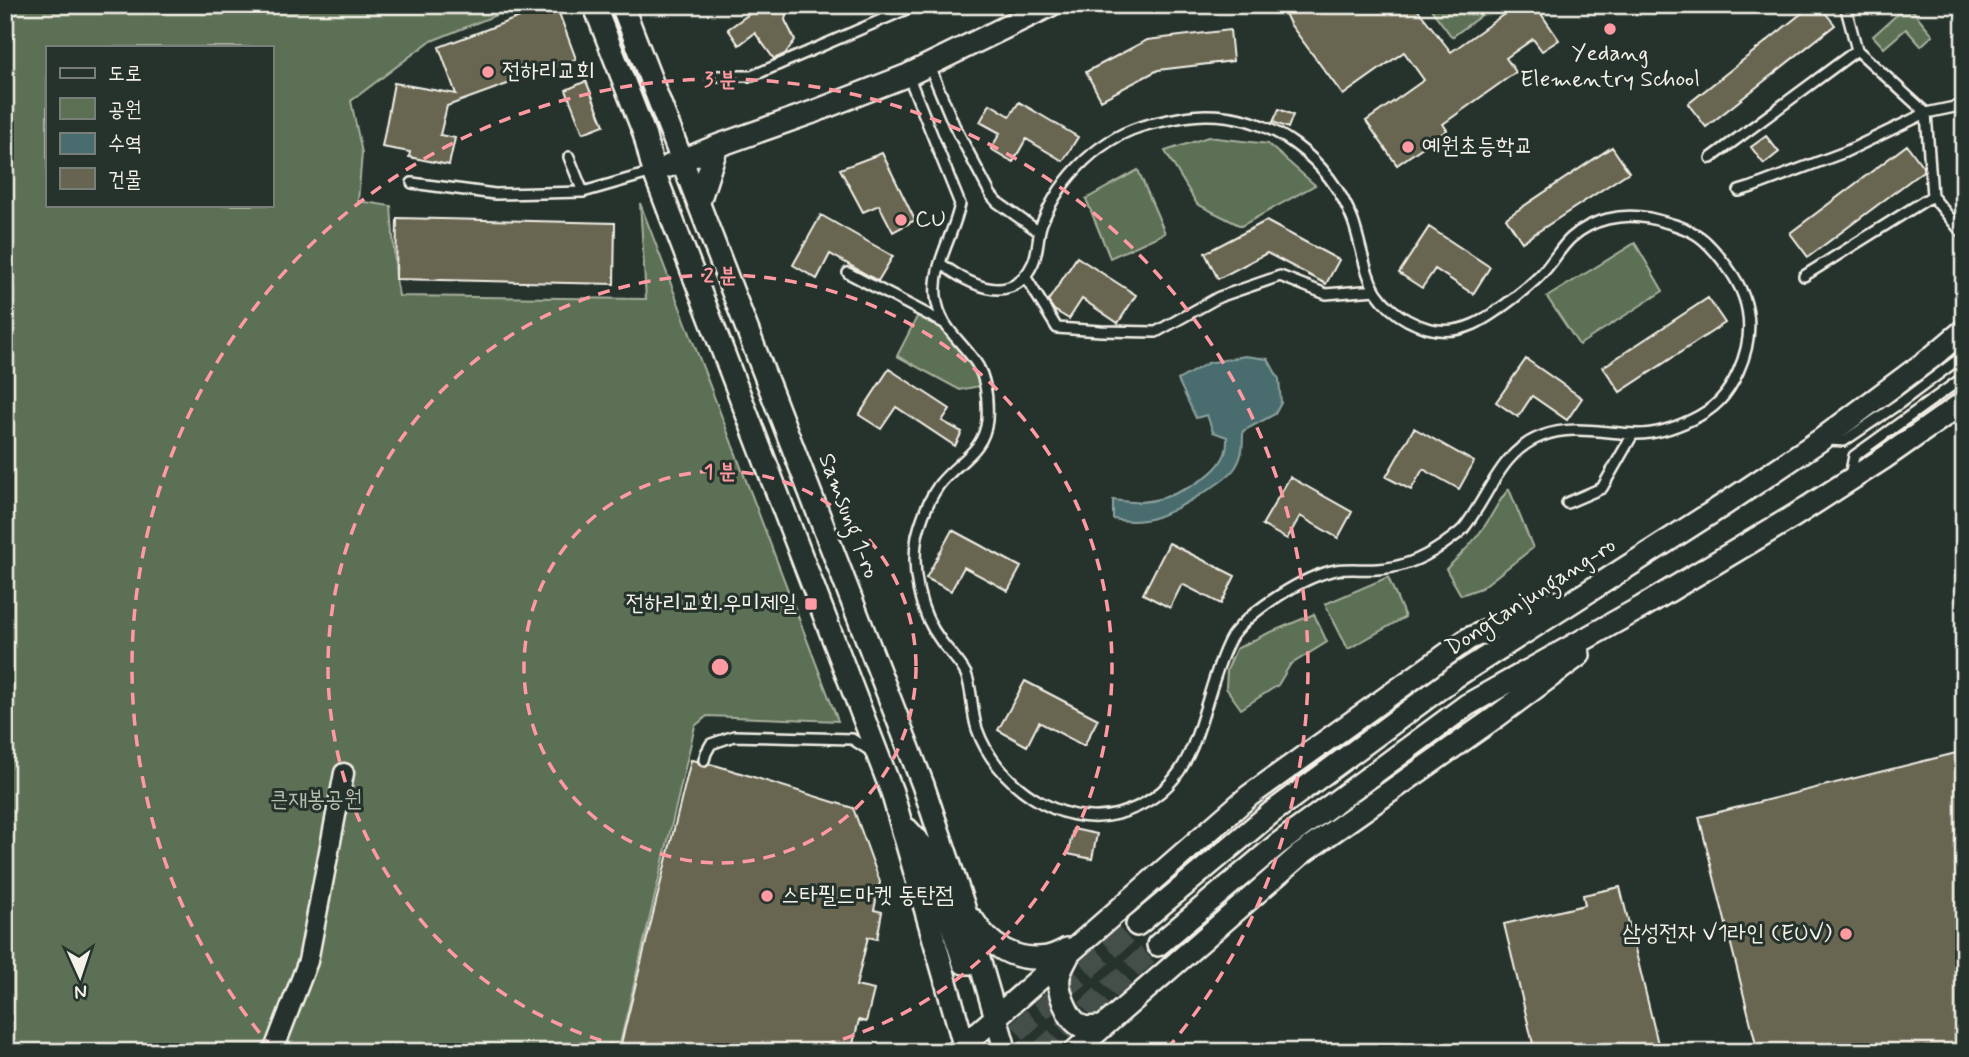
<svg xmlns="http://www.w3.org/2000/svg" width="1969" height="1057" font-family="Mynerve,'Poor Story',sans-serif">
<rect width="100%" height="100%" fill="#26332d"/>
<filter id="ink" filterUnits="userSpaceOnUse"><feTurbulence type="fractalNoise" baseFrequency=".0143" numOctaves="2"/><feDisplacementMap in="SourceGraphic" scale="14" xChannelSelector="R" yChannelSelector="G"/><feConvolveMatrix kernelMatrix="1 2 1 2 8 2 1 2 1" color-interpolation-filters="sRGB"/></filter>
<g filter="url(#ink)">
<path fill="#5c7054" stroke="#a8b09e" stroke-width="2" fill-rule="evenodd" d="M5 5H521L429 42 351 101 362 153 358 201 391 206 396 279 399 296 646 299 640 203 838 721 707 716 695 726 618 1052H5ZM47 47H271V205H47Z
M1428 5H1495L1452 37Z
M1908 5 1933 35 1921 46 1906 29 1884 48 1873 36Z
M1208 137 1268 144 1315 185 1241 226 1197 204 1165 151Z
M1138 170 1165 233 1110 258 1086 199Z
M1635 243 1663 291 1579 345 1547 297Z
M920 311 945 324 979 368 984 385 960 390 897 356Z
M1509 489 1533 548 1481 588 1461 595 1446 569C1460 556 1473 543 1484 527 1493 514 1498 501 1509 489Z
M1388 577 1405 617 1348 649 1325 604Z
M1314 614 1327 642 1290 665 1278 685 1241 709 1226 688 1227 670 1236 649 1264 635Z"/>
<path fill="#496d6e" stroke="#8da29f" stroke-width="2" d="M1245 356 1268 359 1279 379 1281 403 1275 414 1243 431C1243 445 1243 456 1235 468 1225 483 1174 511 1157 517 1142 522 1128 522 1113 519V500C1122 501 1132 503 1141 502 1167 500 1210 482 1223 458 1227 451 1227 445 1227 437L1213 432 1207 415 1196 418 1178 380 1208 363Z"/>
<path fill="#676551" stroke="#f4f1e8" stroke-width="2" d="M552 5H556L576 59 447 106 440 135 455 138 449 165 409 157 410 152 382 147 394 83 456 94 439 47Z
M752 5H788L785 20 795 40 785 54 774 59 755 33 739 45 728 29 752 12Z
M1281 5H1414L1451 52 1517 5H1535L1559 40 1542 51 1533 39 1506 58 1516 72 1443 124 1447 130 1397 165 1366 121 1424 80 1404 52 1343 95 1290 24Z
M1812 5H1819L1835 25 1706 127 1688 104Z
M1230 30 1233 61 1158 70 1101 100 1086 72 1147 40Z
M586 81 604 125 583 133 566 90Z
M1019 102 1078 137 1063 161 1026 139 1013 162 991 149 1000 133 980 122 990 104 1010 116Z
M1279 109 1293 115 1288 128 1273 122Z
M1766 136 1779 152 1764 164 1751 147Z
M1907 145 1923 167V171L1808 257 1790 233Z
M1612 147 1629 172 1522 242 1506 218Z
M882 153 915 220 893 232 879 205 863 212 840 169Z
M821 215 893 256 878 281 830 254 817 279 793 265Z
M397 218 615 223 614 284 396 279Z
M1266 221 1339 260 1326 284 1267 253 1218 279 1205 253Z
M1429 227 1490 267 1473 294 1435 269 1422 288 1399 273Z
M1077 257 1136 295 1118 323 1082 299 1069 319 1054 310 1048 301Z
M1708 298 1725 323 1620 392 1603 367Z
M1526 359 1582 398 1567 420 1532 396 1518 417 1496 402Z
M889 369 950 409 942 421 962 432 955 446 896 407 881 429 859 415Z
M1414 428 1474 462 1459 489 1423 469 1411 490 1386 477Z
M1290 477 1352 512 1338 538 1300 516 1287 539 1262 525Z
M952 530 1021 567 1008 591 964 567 951 591 926 578Z
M1169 543 1235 576 1221 604 1182 584 1170 608 1143 594Z
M1025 681 1098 719 1084 746 1039 722 1027 746 998 730Z
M1964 751V1052H1758L1699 817Z
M691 760 697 761 701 766 706 767 710 764 718 766 853 808 880 882 874 910 882 912 877 939 868 937 856 986 874 990 866 1022 859 1020 851 1052H619Z
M1073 829 1097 834 1092 859 1068 854Z
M1620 887 1660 1052H1535L1504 924 1585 905 1583 895Z"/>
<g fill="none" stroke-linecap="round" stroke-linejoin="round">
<path stroke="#455049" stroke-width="21" stroke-dasharray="21 10" stroke-linecap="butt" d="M994 1052 1137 925
M1040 1052 1158 945"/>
<g stroke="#f4f1e8" stroke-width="14">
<path id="service" d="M929 65 954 125 991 195 997 202 1038 231
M908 75 960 204C954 235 933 263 936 296 939 329 963 341 978 366 987 382 988 403 987 420 984 453 956 462 939 485 929 499 921 520 917 536 911 572 919 612 941 641 949 652 960 662 966 674 973 691 971 711 977 729 995 782 1060 830 1118 814 1191 793 1195 735 1216 674 1220 662 1225 647 1232 636 1251 610 1304 576 1336 570 1350 568 1363 570 1377 569 1401 568 1422 559 1441 546 1448 541 1457 535 1463 529 1489 497 1500 451 1542 436 1573 424 1606 434 1638 434 1655 434 1676 427 1691 420 1715 409 1727 396 1738 372 1755 335 1752 300 1728 268 1720 257 1711 245 1700 237 1686 227 1666 222 1649 218 1621 213 1592 219 1571 238 1561 247 1554 260 1545 270 1536 281 1525 289 1514 298 1488 318 1462 338 1427 328 1401 321 1376 301 1368 274 1362 257 1359 238 1353 221 1330 160 1272 114 1205 115 1187 115 1168 120 1150 124 1101 136 1061 176 1042 223 1037 236 1039 250 1033 263 1012 309 968 284 940 263
M717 76H752L916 5
M569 157 583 192
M1711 158 1857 50 1845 5
M412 183 495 194 583 192 653 172
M1739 191 1752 187 1845 152 1926 113 1857 50
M1932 196 1964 235
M848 273 944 323
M1025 276 1057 328 1101 331 1156 332 1219 297 1280 276 1326 294 1375 290
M1804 276 1932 196 1926 113 1964 105
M1829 440 1844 441 1900 403 1964 355
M1850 476 1854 456 1964 377
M1567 503 1602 488 1633 434
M704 760 706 753 711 744 734 736 852 739 872 752"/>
</g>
<g stroke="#f4f1e8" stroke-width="23">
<path id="minor" d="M273 1052 308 961 344 773"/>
</g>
<g stroke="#f4f1e8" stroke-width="26">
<path id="tertiary" d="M594 5 644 133 654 172 892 792 966 1052
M622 5 923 785 963 904 1006 1052
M669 166 717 146 813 112 908 75 1051 5
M699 202 717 146
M907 829 928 852 964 963H972L977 953
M973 920C989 946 1015 962 1047 957 1054 956 1061 952 1067 949
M1137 925 1271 813 1455 677 1722 506 1822 439 1932 357 1964 330
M1158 945 1278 844 1467 705 1642 607 1794 516 1884 458 1964 402
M1068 956C1065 962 1060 970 1059 977 1057 990 1068 1020 1081 1026 1087 1029 1096 1027 1103 1027
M956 1052 1249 796 1468 639 1552 602
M1074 1052 1301 854 1496 717 1579 655"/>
</g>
<use href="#service" stroke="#26332d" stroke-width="9"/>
<use href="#minor" stroke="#26332d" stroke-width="18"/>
<use href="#tertiary" stroke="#26332d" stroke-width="21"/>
</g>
</g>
<g fill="none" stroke="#ff9aa2" stroke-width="3.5" stroke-dasharray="12 9">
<circle cx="720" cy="667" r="196"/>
<path d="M642 1051A392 392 0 1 1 798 1051"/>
<path d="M273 1049A588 588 0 1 1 1167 1049"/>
</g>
<g fill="#ff9aa2" stroke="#26332d" stroke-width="2.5">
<circle cx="1610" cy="29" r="7"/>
<circle cx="488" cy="72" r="7"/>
<circle cx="1408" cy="147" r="7"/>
<circle cx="901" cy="220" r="7"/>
<rect x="804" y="597" width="14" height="14" rx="3.5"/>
<circle cx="767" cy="896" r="7"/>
<circle cx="1846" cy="934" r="7"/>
</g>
<g text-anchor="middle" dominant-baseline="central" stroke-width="6" stroke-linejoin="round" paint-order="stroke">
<g font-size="23" fill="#f4f1e8" stroke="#26332d" text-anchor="start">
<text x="1610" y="54" text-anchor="middle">Yedang<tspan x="1610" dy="26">Elementry School</tspan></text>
<text x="502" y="72">전하리교회</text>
<text x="1422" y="147">예원초등학교</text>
<text x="915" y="220">CU</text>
<text x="797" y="604" text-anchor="end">전하리교회.우미제일</text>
<text x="781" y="896">스타필드마켓 동탄점</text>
<text x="1832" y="934" text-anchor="end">삼성전자 V1라인 (EUV)</text>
</g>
<g font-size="23" fill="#f4f1e8" stroke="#26332d">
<text transform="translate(848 516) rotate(69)">Samsung 1-ro</text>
<text transform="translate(1531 597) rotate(-33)">Dongtanjungang-ro</text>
</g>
<g font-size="23" fill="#b7bdad" stroke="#26332d">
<text x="316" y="800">큰재봉공원</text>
</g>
</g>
<circle cx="720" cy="667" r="10" fill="#ff9aa2" stroke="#26332d" stroke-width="3.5"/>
<g font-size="21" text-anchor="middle" font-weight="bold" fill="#ff9aa2" stroke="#26332d" stroke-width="6" stroke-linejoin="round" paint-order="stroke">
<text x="720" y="86">3 분</text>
<text x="720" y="282">2 분</text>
<text x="720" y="478">1 분</text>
</g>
<rect width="1969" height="1057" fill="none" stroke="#26332d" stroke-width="28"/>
<rect x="14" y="14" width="1941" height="1029" fill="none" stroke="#f4f1e8" stroke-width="2.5" filter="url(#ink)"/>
<rect x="46" y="46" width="228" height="161" fill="#26332d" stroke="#787f78" stroke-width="2"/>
<rect x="60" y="68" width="35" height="10" fill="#26332d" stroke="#787f78" stroke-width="2"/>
<text x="108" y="80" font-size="21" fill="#f4f1e8">도로</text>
<rect x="60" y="98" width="35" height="21" fill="#5c7054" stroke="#787f78" stroke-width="2"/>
<text x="108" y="116" font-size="21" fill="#f4f1e8">공원</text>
<rect x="60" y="133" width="35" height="21" fill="#496d6e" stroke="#787f78" stroke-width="2"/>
<text x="108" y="150" font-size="21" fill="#f4f1e8">수역</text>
<rect x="60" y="168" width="35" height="21" fill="#676551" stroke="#787f78" stroke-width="2"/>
<text x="108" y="186" font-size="21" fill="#f4f1e8">건물</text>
<g transform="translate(80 976) rotate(177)" stroke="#26332d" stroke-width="5" paint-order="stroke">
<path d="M0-5L12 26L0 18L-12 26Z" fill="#f4f1e8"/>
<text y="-10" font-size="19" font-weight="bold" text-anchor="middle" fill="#f4f1e8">N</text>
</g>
</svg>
